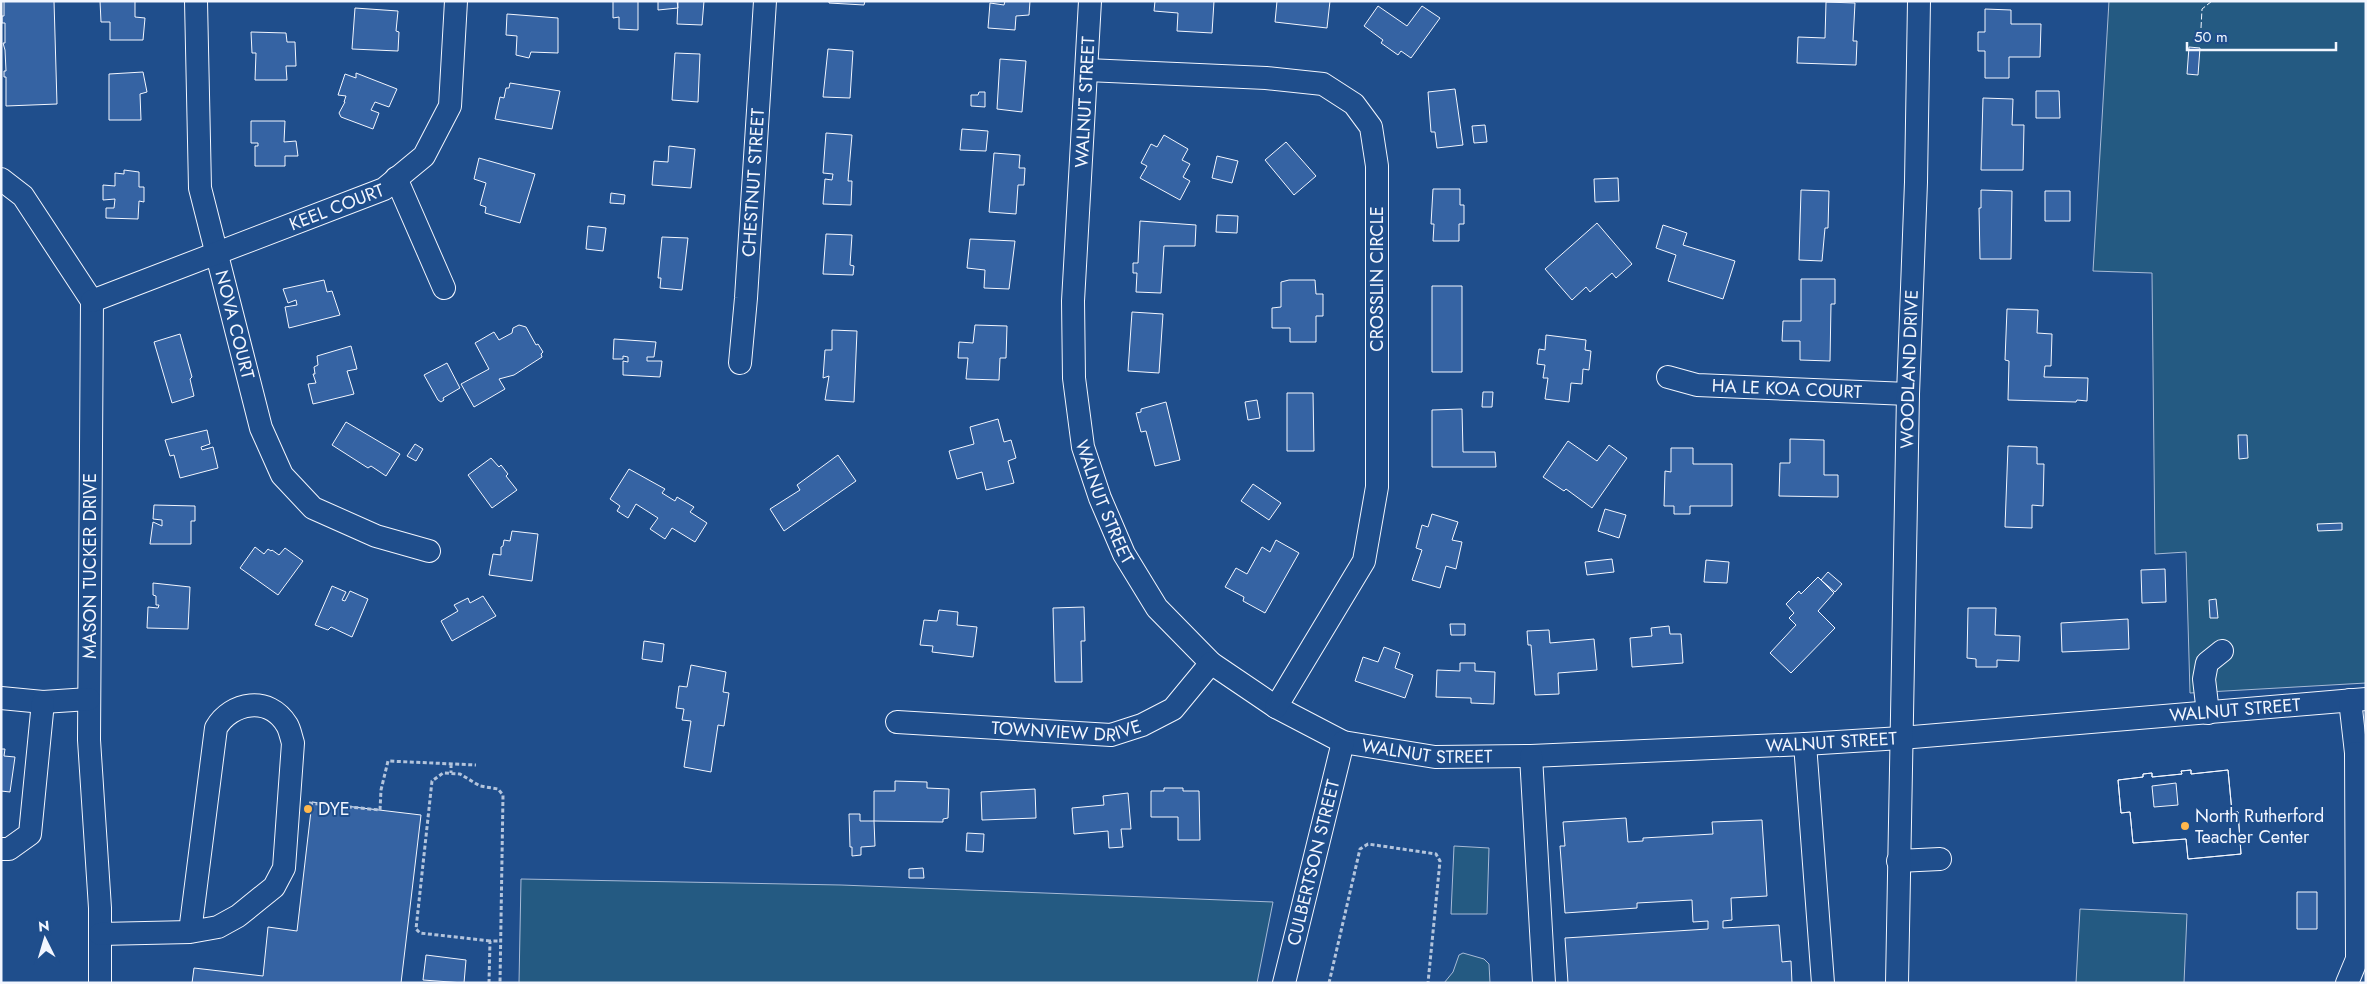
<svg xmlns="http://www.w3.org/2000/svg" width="2367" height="984" font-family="Jost,sans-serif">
<rect width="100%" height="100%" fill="#1f4e8c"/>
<path fill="#245a82" stroke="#a8bbd7" d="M2109 1H2366V683L2190 693 2186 552 2155 554 2152 273 2093 271Z
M1454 846 1489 848 1487 914H1451Z
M521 879 841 885 1273 902 1257 983H519Z
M2080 909 2187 914 2184 983H2076Z
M1463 953 1484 959 1489 964 1490 983H1444L1453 972 1459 955Z"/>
<path fill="#3563a3" stroke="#f2f6ff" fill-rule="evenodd" d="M4 1H54L57 104 6 106V77H4V71H6L5 50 3 43H5V23H2V16H4Z
M100 1H135V17L145 18 143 40H110V22H101Z
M613 1H638V30L619 29V17L613 18Z
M658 1H677L678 8 658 10Z
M678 1H704L702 25 677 24Z
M829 1H865L864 5 829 3Z
M1005 1H1030L1029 15 1016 16 1015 30 988 28 990 3 1004 5Z
M1155 1H1214L1212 33 1177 31 1178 13 1154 11Z
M1277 1H1330L1327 28 1275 22Z
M1826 2 1855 3 1853 41H1857L1856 65 1797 63 1798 37 1825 38Z
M1378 6 1407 26 1422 6 1440 18 1411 58 1401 51 1398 55 1381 43 1383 40 1364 26Z
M355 8 398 11 396 31 399 32 398 51 352 49Z
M1985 9 2011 10V24H2041L2040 57H2009V78H1985V51H1978V32H1985Z
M507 14 558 18V53L531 52 529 58 516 55 517 36 506 35Z
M251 32 286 33 287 42H295L296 66H286L287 80H255L256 53H252Z
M2189 47 2200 48 2198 75 2187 74Z
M828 49 853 51 850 98 823 97Z
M675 53 700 54 698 102 672 100Z
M1000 59 1026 61 1022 112 997 109Z
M143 72 147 92 140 94 141 120H109V74Z
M356 73 397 89 389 107 375 102 371 110 379 113 373 129 341 117 339 113 345 102H344L346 96 338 95 345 74 356 78Z
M510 83 560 91 552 129 495 119 500 97 504 98 506 88H509Z
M1455 89 1463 145 1437 148 1435 132H1431L1428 92Z
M2036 91H2059L2060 118H2036Z
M979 92H985V107L971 106V95H978Z
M1983 98 2013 99 2012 125H2024L2023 170H1981Z
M251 121H285L284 142 296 141 298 156H285V166H255V146H258V143H251Z
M1485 125 1487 142 1474 143 1472 126Z
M962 129 988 131 986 151 960 150Z
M826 133 852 135 848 181H852L851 205 823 204 825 179 832 180 833 174 823 173Z
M1164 135 1188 149 1182 160 1190 164 1183 177 1190 181 1180 200 1140 178 1147 166 1141 163 1151 144 1157 147Z
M1286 142 1316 176 1294 195 1265 160Z
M669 146 695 149 691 188 652 185 654 161 668 162Z
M994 153 1020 155 1019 168H1025L1024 185H1018L1016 214 989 212Z
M1217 156 1238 161 1232 183 1212 178Z
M479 158 535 174 520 223 485 213 486 207 480 205 486 183 474 179Z
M124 170 139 172V187H144V202L139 201 138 219 106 218V208H114L115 199 103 200V185L115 186V173L124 174Z
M1618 178 1619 201 1595 202 1594 179Z
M1433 189H1460V205H1464V224H1459V241H1433L1434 224H1431Z
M1801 190 1829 191 1828 228H1825L1822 261 1799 260Z
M1981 190 2012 191 2011 259H1980L1979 208H1981Z
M2045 191H2070V221H2045Z
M611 193 625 195 624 204 610 203Z
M1217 215 1238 216 1237 233 1216 232Z
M1140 221 1196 225 1195 246H1164L1161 293 1136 292 1137 273H1133V263H1138Z
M1597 223 1632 264 1616 278 1612 273 1590 292 1586 287 1572 300 1545 269Z
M1663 225 1687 233 1683 245 1735 261 1723 299 1668 281 1676 255 1656 248Z
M588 226 606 228 603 251 586 249Z
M826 234 852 235 850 265 854 266 853 275 823 274Z
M662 237 688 238 682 290 660 288 661 278H658Z
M970 239 1015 241 1009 289 984 288 985 270 967 268Z
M1801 279H1835V304H1831L1830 361 1800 360V341H1782L1783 321H1801Z
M324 280 327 292 332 291 340 315 289 328 285 307 297 305 296 300 288 303 283 289Z
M1289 280H1315L1316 294H1323V316H1316V342H1290V328H1272V308L1281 307V282Z
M1432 286H1462V372H1432Z
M2007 309 2038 310 2037 333 2052 334 2051 366H2045L2044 377 2088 378 2087 401 2077 400 2076 402 2008 400 2009 361 2005 360Z
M1132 312 1163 314 1159 373 1128 371Z
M519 325 526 327 536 345 538 344 543 352 541 354 542 357 514 375 499 379 505 389 474 407 461 384 489 369 475 343 494 332 499 340 512 333 513 328Z
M975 325 1007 326 1006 358H1000L999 380 966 379 968 358H958L959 342 973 343Z
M832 330 857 331 854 402 825 400 829 376 823 378 825 350H832Z
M180 334 192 377 190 379 194 396 172 403 154 342Z
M1546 335 1586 340 1585 350 1591 351 1589 370 1583 369 1582 384 1571 383 1569 402 1545 399 1548 378H1543L1545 365 1537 364 1539 349 1545 350Z
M614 339 656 342 654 357H647V361H662L660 377 623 375V361L628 362V357L623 356V359H613Z
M351 346 357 369 347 371 354 394 313 404 308 384 316 383 313 374H315L314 367 318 365 317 356Z
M447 363 460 388 443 398 444 400 441 402 438 400 424 375Z
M1483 392H1493L1492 407H1482Z
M1287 393H1313L1314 451H1287Z
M1257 400 1260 418 1248 420 1245 402Z
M1166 402 1180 460 1155 466 1146 431 1141 432 1136 413 1141 412V409Z
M1462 409 1463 452H1495L1496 467H1432V410Z
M998 419 1004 442 1011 440 1016 458 1008 461 1014 483 986 490 982 472 957 479 949 451 974 444 970 427Z
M346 422 400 454 386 476 371 466 368 468 332 445Z
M207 430 210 444 201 447 202 450 213 447 218 468 180 478 174 455 170 456 165 440Z
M2238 435H2247L2248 458 2239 459Z
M1790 439 1824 440V475H1838V497L1779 496 1780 463H1790Z
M1568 441 1597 461 1609 445 1627 458 1592 508 1566 489 1564 491 1543 477Z
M415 444 423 449 416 461 407 456Z
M2008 446 2037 447V464H2044L2043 506 2032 505V528L2005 527Z
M1671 448H1693V464H1732V506H1690V514H1674V506H1664L1665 471 1671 472Z
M838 455 856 481 784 531 770 509 800 490 797 485Z
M491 458 499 467 501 465 508 474 506 476 517 490 492 508 468 475Z
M629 469 665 489 662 493 675 501 677 497 694 507 690 512 707 523 695 542 672 528 665 539 650 529 658 518 636 504 628 518 617 511 620 506 610 499Z
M1253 484 1281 503 1269 520 1241 501Z
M154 505 195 506V521H191V544H150L153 522 162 526V520L153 519Z
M1605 509 1626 515 1619 538 1598 531Z
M1432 514 1458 522 1452 540 1462 542 1456 569 1446 566 1440 588 1412 580 1422 550 1416 548 1422 525 1428 527Z
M2342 523V530L2318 531 2317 524Z
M512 531 538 534 532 581 489 575 493 554 501 555V547L503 546 504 540 510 541Z
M1276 540 1299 553 1265 613 1243 601 1244 597 1225 587 1236 568 1247 574 1262 547 1270 552Z
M255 547 264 554 268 549 271 551 272 550 279 555 285 548 303 561 278 595 240 568Z
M1612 559 1614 572 1587 575 1585 562Z
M1706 560 1729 562 1727 583 1704 582Z
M2165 569 2166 602 2142 603 2141 570Z
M1828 572 1842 584 1835 592 1821 580Z
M1818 577 1834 593 1818 611 1835 628 1791 673 1770 653 1796 625 1789 618 1794 613 1786 604 1799 591 1801 594Z
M153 583 190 587 188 629 147 628 148 607 158 608 159 605H156V596L153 595Z
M332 586 346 592 342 600 345 601 350 591 368 599 352 637 331 627 328 630 315 625Z
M483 596 496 616 452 641 441 621 458 611 454 605 468 598 470 603Z
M2216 599 2218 618H2210L2209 600Z
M1084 607 1085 641H1081L1082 682H1055L1053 608Z
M1968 608H1996L1995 635 2020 636 2019 661 1997 660V667H1976V659L1967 658Z
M939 610 958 612 957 625 977 627 973 657 932 652 933 646 920 645 924 620 937 621Z
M2128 619 2129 649 2062 652 2061 623Z
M1450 624H1465V635H1451Z
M1669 626 1670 634H1681L1683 663 1632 667 1630 638 1652 636 1651 628Z
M1549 630 1550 643 1594 639 1597 670 1558 673 1559 694 1535 695 1531 645H1528L1527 631Z
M644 641 664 644 662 662 642 659Z
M1384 647 1400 653 1395 668 1413 675 1405 698 1355 681 1363 657 1378 662Z
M1460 663H1475V671L1495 672 1494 704 1471 703V698L1436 697 1437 670 1460 671Z
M691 665 726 672 723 692 729 693 724 726 718 725 711 772 684 767 691 721 682 720 684 709 676 708 679 686 687 687Z
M1 749H5L4 756 15 757 10 792 1 791Z
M2191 770V774L2228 770 2232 812H2238L2241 854 2188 859 2186 839 2133 843 2130 812 2121 813 2118 780 2143 777V774L2152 773V777L2182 774 2181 771ZM2176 783 2178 805 2154 807 2152 786Z
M2191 770V774L2228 770 2232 812H2238L2241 854 2188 859 2186 839 2133 843 2130 812 2121 813 2118 780 2143 777V774L2152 773V777L2182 774 2181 771Z
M895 781 927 782V788L949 789 948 818 943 819V822L874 821V791H895Z
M1164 788H1183V791H1199L1200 840H1178V817H1151V791H1164Z
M1035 789 1036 818 982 820 981 792Z
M1128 793 1131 829H1121L1123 847 1109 848 1108 831 1074 834 1072 808 1104 805 1103 796Z
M312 802 421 815 401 983H192L194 968 263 976 268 927 297 931Z
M849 814H860V821H874L875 846 861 847V855L852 856V847H850Z
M1626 818 1628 842 1643 841V838L1713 834 1712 822 1762 820 1767 896 1731 898 1732 920 1723 921V928L1779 925 1782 962 1791 961 1792 983H1568L1565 938 1708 929V921L1693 922 1692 900 1637 903V908L1565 913 1560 846H1565L1563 822Z
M967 833 984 834 983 852 966 851Z
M923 868 924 878H909V869Z
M2297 892H2317V929H2297Z
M426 955 466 960 464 983 423 980Z"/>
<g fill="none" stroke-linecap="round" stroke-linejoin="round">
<g stroke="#f2f6ff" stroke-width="24">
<g id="minor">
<path id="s1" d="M196 1 200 188 261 428 282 475 313 508 376 536 429 551"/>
<path id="s2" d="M1090 1 1073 301 1074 378 1083 447 1100 498 1124 554 1157 608 1211 663 1276 707 1343 742 1435 757 1531 756 1805 744 1901 738 2366 699"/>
<path d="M1087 70 1266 78 1323 84 1354 104 1371 127 1377 166V487L1364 561 1276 707"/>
<path d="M396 178 444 288"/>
<path d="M1 179 23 196 92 301 89 740 100 908V983"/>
<path id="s3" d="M92 301 384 189 424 156 450 106 456 1"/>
<path id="s4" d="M740 363 746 298 765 1"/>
<path id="s5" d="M1668 377 1697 385 1908 394"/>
<path d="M1 698 43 702 89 699"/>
<path d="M2350 700 2356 753 2366 752"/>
<path d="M2208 713 2204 679 2207 663 2222 651"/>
<path id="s6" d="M897 722 1111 735 1142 725 1173 709 1211 663"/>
<path d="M1805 744 1823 983"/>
<path d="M1531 756 1544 983"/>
<path d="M1 849H9L30 834 43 702"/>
<path d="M1898 861 1940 859"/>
<path d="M100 934 190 932 218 927 238 916 274 887 284 868 293 743C291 737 290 730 287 725 269 695 231 702 216 728L190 932"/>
<path id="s7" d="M1284 983 1343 742"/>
<path id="s8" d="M1897 983 1908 394 1916 182 1919 1"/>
<path d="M2347 983 2357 959 2356 753"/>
</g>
</g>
<path stroke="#b3c4dc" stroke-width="3" stroke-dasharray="4 2.5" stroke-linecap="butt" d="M451 764V773
M309 803 380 810 381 790 388 761 476 765
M490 941 420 933 416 929 432 781 443 773 460 774 480 786 498 789 503 795 500 983
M489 983 490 941H501
M1329 983 1360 849 1368 844 1436 854 1440 861 1428 983"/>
<use href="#minor" stroke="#1f4e8c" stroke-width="22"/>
<path stroke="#f2f6ff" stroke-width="1" stroke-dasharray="6 2.5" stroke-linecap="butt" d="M2201 28 2202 9 2212 1"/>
</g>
<g fill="#ffb74d" stroke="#1f4e8c" stroke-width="2">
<circle cx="308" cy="809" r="5"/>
<circle cx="2185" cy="826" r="5"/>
</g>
<g text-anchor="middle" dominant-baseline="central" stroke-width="4" stroke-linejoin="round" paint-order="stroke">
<g font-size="18" fill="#f2f6ff" stroke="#1f4e8c">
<text transform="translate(1085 102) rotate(-87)">WALNUT STREET</text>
<text stroke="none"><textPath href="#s4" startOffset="181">CHESTNUT STREET</textPath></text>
<text stroke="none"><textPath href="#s3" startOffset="262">KEEL COURT</textPath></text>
<text transform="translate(1377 279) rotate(-90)">CROSSLIN CIRCLE</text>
<text stroke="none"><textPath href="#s1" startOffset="328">NOVA COURT</textPath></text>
<text stroke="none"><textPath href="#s8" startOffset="614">WOODLAND DRIVE</textPath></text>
<text stroke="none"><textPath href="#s5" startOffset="120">HA LE KOA COURT</textPath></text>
<text stroke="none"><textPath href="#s2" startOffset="506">WALNUT STREET</textPath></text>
<text transform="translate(90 566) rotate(-90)">MASON TUCKER DRIVE</text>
<text stroke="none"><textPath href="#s2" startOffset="1751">WALNUT STREET</textPath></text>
<text stroke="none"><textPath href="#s6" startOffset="170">TOWNVIEW DRIVE</textPath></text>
<text stroke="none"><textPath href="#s2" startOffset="1346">WALNUT STREET</textPath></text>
<text stroke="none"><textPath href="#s2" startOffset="941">WALNUT STREET</textPath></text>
<text stroke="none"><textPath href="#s7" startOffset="124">CULBERTSON STREET</textPath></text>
</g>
<g font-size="18" fill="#f2f6ff" stroke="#1f4e8c" text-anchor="start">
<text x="318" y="809">DYE</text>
<text x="2195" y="816">North Rutherford<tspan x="2195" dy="21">Teacher Center</tspan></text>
</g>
</g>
<rect width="2367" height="984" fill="none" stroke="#f2f6ff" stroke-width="5"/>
<g transform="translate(45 939) rotate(355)" stroke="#1f4e8c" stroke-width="4" paint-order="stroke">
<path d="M0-4L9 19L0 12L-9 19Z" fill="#f2f6ff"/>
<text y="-8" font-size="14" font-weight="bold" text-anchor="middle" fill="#f2f6ff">N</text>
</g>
<path d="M2187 42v8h149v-8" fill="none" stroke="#f2f6ff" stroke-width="2.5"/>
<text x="2194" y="42" font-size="15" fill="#f2f6ff" stroke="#1f4e8c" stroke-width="4" paint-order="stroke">50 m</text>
</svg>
